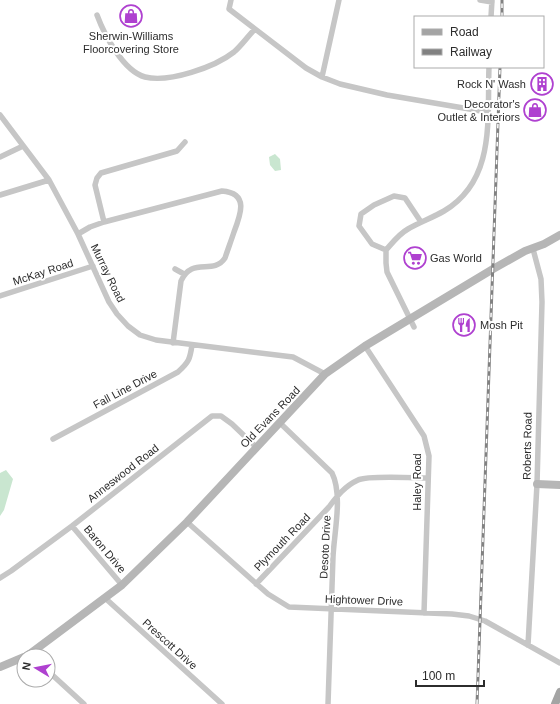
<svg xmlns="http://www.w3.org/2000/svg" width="560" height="704" font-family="Arial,sans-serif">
<rect width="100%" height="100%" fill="#fff"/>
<path fill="#c9e6d0" d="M275 154 280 159 281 170 275 171 270 165 269 157Z
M6 470 13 479 4 510 0 516V473Z"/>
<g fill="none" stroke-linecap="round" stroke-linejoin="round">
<path stroke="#c6c6c6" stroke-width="5.5" d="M231 0 229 9 306 68 322 77 340 84 387 95 487 112
M480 0 492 2
M97 15C104 34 123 71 145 77 169 83 215 67 234 52 242 45 248 36 255 29
M491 17 492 0
M322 77 339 0
M0 115 49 180 78 234 109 302 117 314 128 326 140 335 156 340 293 357 325 374
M0 157 23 146
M0 195 49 180
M104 222 95 185 97 178 101 173 177 151 185 142
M78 234 90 227 104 222 222 191C249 193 241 214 234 232 231 241 228 249 225 258 213 276 192 256 181 281L173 343
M386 250 372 244 359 226 361 214 374 205 394 196 405 198 421 222
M175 269 184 274
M0 296 93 266
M414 327 387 272 386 263V250C393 242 399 234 408 229 420 222 432 218 444 211 496 180 487 119 489 67
M365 346 424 436 429 456 424 613
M280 423 332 473C343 495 334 533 333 557 331 606 330 655 328 704
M53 439 178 372C189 362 190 359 192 345
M187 522 268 594 289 607 452 614 469 616 485 621 560 663
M72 526 122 585
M0 578 11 571 72 526 212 416H221L232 424 256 447
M256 584 329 507C337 496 345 486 358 480 368 475 414 478 428 478
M105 598 222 704
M528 645 537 484 542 302 541 279 533 249
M48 671 84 704"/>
<path stroke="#b6b6b6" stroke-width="8" d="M537 484 560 485
M27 656 122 585 187 522 325 374 365 346 493 269 525 251 544 244 560 235
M0 667 24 657"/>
<path stroke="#a4a4a4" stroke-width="8" d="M555 704 560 692"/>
<g stroke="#818181" stroke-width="3">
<path id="rail" d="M502 17V0
M477 704 500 67"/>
</g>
<use href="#rail" stroke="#fff" stroke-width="1.5" stroke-dasharray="4.5" stroke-linecap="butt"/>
</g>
<defs>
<g id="shop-ring" transform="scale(1.15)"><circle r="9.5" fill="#fff" stroke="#af41d0" stroke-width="1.5"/><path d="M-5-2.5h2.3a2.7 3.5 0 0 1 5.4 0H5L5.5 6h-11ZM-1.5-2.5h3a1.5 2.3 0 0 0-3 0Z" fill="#af41d0"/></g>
<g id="building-ring" transform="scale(1.15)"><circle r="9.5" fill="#fff" stroke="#af41d0" stroke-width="1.5"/><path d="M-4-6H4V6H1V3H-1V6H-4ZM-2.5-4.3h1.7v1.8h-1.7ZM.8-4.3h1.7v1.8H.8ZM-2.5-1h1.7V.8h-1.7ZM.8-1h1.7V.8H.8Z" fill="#af41d0"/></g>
<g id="supermarket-ring" transform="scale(1.15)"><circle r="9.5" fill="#fff" stroke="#af41d0" stroke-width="1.5"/><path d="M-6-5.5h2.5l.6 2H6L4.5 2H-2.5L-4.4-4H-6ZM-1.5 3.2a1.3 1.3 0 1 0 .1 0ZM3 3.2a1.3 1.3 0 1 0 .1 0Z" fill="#af41d0"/></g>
<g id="restaurant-ring" transform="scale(1.15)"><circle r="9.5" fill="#fff" stroke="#af41d0" stroke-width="1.5"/><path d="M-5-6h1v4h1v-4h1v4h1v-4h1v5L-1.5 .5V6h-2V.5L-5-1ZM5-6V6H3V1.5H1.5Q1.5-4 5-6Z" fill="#af41d0"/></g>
</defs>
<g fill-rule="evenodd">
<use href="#shop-ring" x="131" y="16"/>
<use href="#building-ring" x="542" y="84"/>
<use href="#shop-ring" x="535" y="110"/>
<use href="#supermarket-ring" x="415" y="258"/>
<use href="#restaurant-ring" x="464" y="325"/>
</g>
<g text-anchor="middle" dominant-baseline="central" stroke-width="4" stroke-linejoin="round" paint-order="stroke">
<g font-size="11" fill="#2c2c2c" stroke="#fff" text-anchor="end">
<text x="131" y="36" text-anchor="middle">Sherwin-Williams<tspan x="131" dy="13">Floorcovering Store</tspan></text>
<text x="526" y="84">Rock N' Wash</text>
<text x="520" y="104">Decorator's<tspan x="520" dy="13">Outlet &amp; Interiors</tspan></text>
<text x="430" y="258" text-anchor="start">Gas World</text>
<text x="480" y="325" text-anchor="start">Mosh Pit</text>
</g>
<g font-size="11" fill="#2c2c2c" stroke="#fff">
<text transform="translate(43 272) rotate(-18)">McKay Road</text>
<text transform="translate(108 273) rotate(64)">Murray Road</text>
<text transform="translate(125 389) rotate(-28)">Fall Line Drive</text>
<text transform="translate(270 417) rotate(-46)">Old Evans Road</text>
<text transform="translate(527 446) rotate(-89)">Roberts Road</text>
<text transform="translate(123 473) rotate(-38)">Anneswood Road</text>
<text transform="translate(417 482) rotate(-90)">Haley Road</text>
<text transform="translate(282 542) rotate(-46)">Plymouth Road</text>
<text transform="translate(325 547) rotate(-87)">Desoto Drive</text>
<text transform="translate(105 549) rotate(50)">Baron Drive</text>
<text transform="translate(364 600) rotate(2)">Hightower Drive</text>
<text transform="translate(170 644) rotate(42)">Prescott Drive</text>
</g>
</g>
<rect x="414" y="16" width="130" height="52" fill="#ffffff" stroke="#ababab"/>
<rect x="422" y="29" width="20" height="6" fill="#a4a4a4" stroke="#ababab"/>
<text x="450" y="36" font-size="12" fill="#2c2c2c">Road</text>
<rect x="422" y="49" width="20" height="6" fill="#818181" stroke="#ababab"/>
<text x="450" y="56" font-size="12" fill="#2c2c2c">Railway</text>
<g transform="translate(36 668) rotate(280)"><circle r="19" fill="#ffffff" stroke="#ababab"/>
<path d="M0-3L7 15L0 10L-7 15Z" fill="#af41d0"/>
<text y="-6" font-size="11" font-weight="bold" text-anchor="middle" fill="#2c2c2c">N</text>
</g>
<path d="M416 680v6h68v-6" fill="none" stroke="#2c2c2c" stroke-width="2"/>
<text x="422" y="680" font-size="12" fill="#2c2c2c" stroke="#ffffff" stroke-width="3" paint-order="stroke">100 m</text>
</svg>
